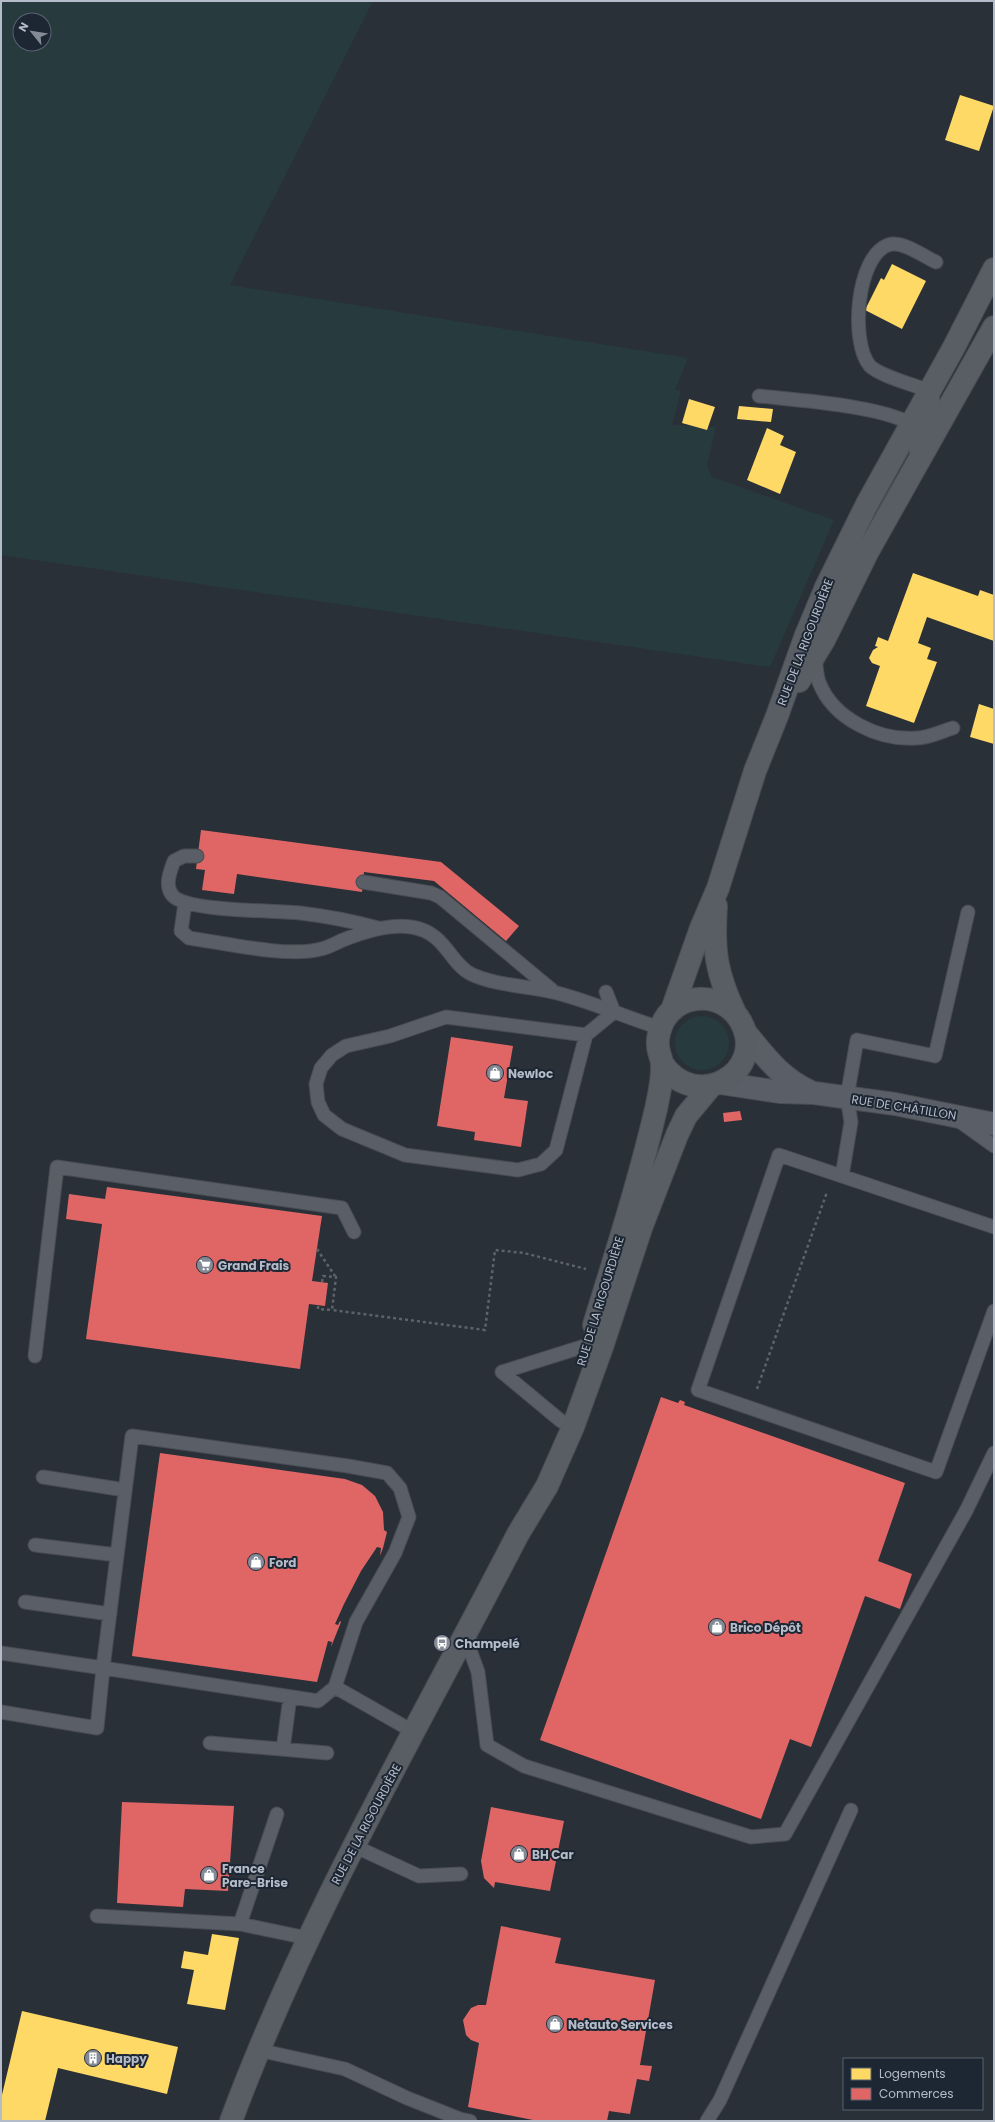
<svg xmlns="http://www.w3.org/2000/svg" width="995" height="2122" font-family="Poppins,sans-serif">
<rect width="100%" height="100%" fill="#2a3038"/>
<path fill="#273a3e" fill-rule="evenodd" d="M1 1H373L230 285 688 358 675 390 681 391 672 425 716 427 707 465 712 477 834 520 770 667 1 555ZM20 20H44V44H20Z
M675 1043a27 27 0 1 1 54 0a27 27 0 1 1-54 0Z"/>
<path fill="#ffd966" d="M960 95 994 106 979 151 945 140Z
M892 264 926 281 902 329 865 310 881 278 884 280Z
M689 399 715 407 707 430 682 423Z
M739 406 773 409 771 422 737 419Z
M767 428 784 436 780 445 796 452 780 494 747 480Z
M913 573 978 596 980 590 994 595V641L927 617 918 643 931 648 927 659 937 662 914 723 866 706 880 666 872 663 869 658 873 650 878 647 875 646 878 637 888 641Z
M979 704 994 709V744L970 737Z
M212 1934 239 1938 225 2010 187 2004 194 1970 181 1968 184 1951 208 1955Z
M22 2011 178 2047 167 2094 58 2068 45 2121H1V2099Z"/>
<path fill="#e06666" d="M201 830 441 862 519 926 506 941 434 881 364 872 362 892 237 874 234 894 202 890 205 870 196 869Z
M451 1037 513 1046 504 1098 528 1101 521 1147 474 1140 475 1132 437 1126Z
M740 1111 742 1120 724 1122 723 1113Z
M107 1187 322 1216 312 1281 328 1283 325 1306 309 1304 300 1369 86 1339 102 1224 66 1219 69 1194 105 1199Z
M661 1397 678 1403 680 1400 685 1402 684 1405 905 1483 878 1561 912 1574 900 1609 865 1596 811 1747 790 1739 761 1819 540 1740Z
M160 1453 345 1479 362 1485 375 1496 383 1512 384 1530 387 1532 383 1548 380 1556 381 1548 377 1547 361 1571 344 1604 335 1624 338 1625 340 1621 341 1622 331 1647 332 1642 328 1641 317 1682 132 1656Z
M122 1802 234 1806 228 1891 185 1889 183 1907 117 1903Z
M491 1807 564 1821 550 1891 495 1882 494 1888 484 1878 481 1861Z
M501 1926 561 1938 555 1963 655 1980 640 2065 652 2066 649 2081 637 2079 630 2114 609 2111 607 2121H538L468 2107 479 2043 471 2040 466 2035 463 2020 471 2008 478 2005H486Z"/>
<g fill="none" stroke-linecap="round" stroke-linejoin="round">
<g stroke="#484c53" stroke-width="15">
<path id="lane" d="M759 396C796 400 888 406 916 427
M916 451C918 445 919 438 922 432 927 418 940 405 929 391 915 385 880 376 870 366 850 343 856 257 888 245 902 240 923 256 936 262
M815 654C816 663 816 674 819 682 833 719 879 741 917 738 929 738 942 731 953 728
M197 856H184L174 861C170 872 164 886 173 896 189 912 274 910 300 913 326 916 352 921 378 928
M363 882 431 893 440 897 552 990
M185 903 181 931 189 938C225 943 288 958 321 949 329 947 336 943 343 940 363 932 390 924 411 927 446 932 449 963 471 974 496 986 531 986 557 993 592 1002 625 1017 660 1028
M586 1035 446 1017 390 1036 346 1046 332 1055 321 1068 316 1084 318 1102 324 1115 342 1129 405 1155 518 1170 541 1164 556 1150 586 1035 614 1012 606 992
M959 1121 994 1146
M842 1176 851 1122 847 1097 857 1040 935 1056 968 912
M994 1227 779 1155 698 1390 936 1472 994 1311
M35 1356 57 1167 342 1208 354 1232
M502 1372 588 1345
M502 1372 561 1421
M43 1477 125 1490
M35 1545 117 1555
M25 1602 110 1614
M465 1636 478 1672 487 1745 524 1766 751 1837 785 1834 966 1511 994 1453
M1 1653 103 1668 97 1728 1 1712
M335 1687 318 1701 103 1668 132 1436 348 1466 387 1473 400 1488 409 1517 395 1553 356 1622 335 1687 414 1732
M210 1743 327 1753
M283 1749 290 1697
M277 1814 240 1924 307 1938
M354 1846 419 1876 461 1874
M97 1916 240 1924
M258 2050 345 2069 407 2098 460 2119 470 2121
M707 2121 720 2100 851 1810"/>
</g>
<g stroke="#484c53" stroke-width="24">
<path id="street" d="M745 1032C766 1057 780 1078 811 1092
M720 1083 780 1092 814 1093 895 1104 994 1124"/>
</g>
<g stroke="#484c53" stroke-width="24">
<path id="secondary" d="M799 681 824 640 868 551 994 327
M716 906C713 950 716 973 735 1013
M672 1010 701 928 718 888 755 771 777 716 806 635 826 587 867 504 954 347 994 269
M594 1325C616 1253 639 1182 656 1109 659 1095 663 1078 662 1064 662 1060 660 1056 659 1052 656 1041 659 1030 664 1020 681 991 725 992 741 1022 768 1072 695 1114 662 1063
M231 2121C307 1916 418 1728 518 1534L547 1486 573 1427 602 1347 641 1228 677 1135 686 1116 711 1086"/>
</g>
<path stroke="#5d636a" stroke-width="2.5" stroke-dasharray="3 3" stroke-linecap="butt" d="M317 1249 335 1276
M322 1282 323 1276 336 1277 332 1310 485 1330 495 1250 524 1253 586 1269
M318 1306V1309L332 1310
M757 1389 827 1192"/>
<use href="#lane" stroke="#5a5e66" stroke-width="13"/>
<use href="#street" stroke="#5a5e66" stroke-width="22"/>
<use href="#secondary" stroke="#595d64" stroke-width="22"/>
</g>
<defs>
<g id="shop-disc" transform="scale(0.9)"><circle r="9.5" fill="#848b96" stroke="#1d2633"/><path d="M-5-2.5h2.3a2.7 3.5 0 0 1 5.4 0H5L5.5 6h-11ZM-1.5-2.5h3a1.5 2.3 0 0 0-3 0Z" fill="#fff"/></g>
<g id="supermarket-disc" transform="scale(0.9)"><circle r="9.5" fill="#848b96" stroke="#1d2633"/><path d="M-6-5.5h2.5l.6 2H6L4.5 2H-2.5L-4.4-4H-6ZM-1.5 3.2a1.3 1.3 0 1 0 .1 0ZM3 3.2a1.3 1.3 0 1 0 .1 0Z" fill="#fff"/></g>
<g id="bus-disc" transform="scale(0.9)"><circle r="9.5" fill="#848b96" stroke="#1d2633"/><path d="M-5-6H5V4H4V6H2V4H-2V6H-4V4H-5ZM-3.5-4V0h7V-4ZM-3.5 1.2v1.5H-2V1.2ZM2 1.2v1.5H3.5V1.2Z" fill="#fff"/></g>
<g id="building-disc" transform="scale(0.9)"><circle r="9.5" fill="#848b96" stroke="#1d2633"/><path d="M-4-6H4V6H1V3H-1V6H-4ZM-2.5-4.3h1.7v1.8h-1.7ZM.8-4.3h1.7v1.8H.8ZM-2.5-1h1.7V.8h-1.7ZM.8-1h1.7V.8H.8Z" fill="#fff"/></g>
</defs>
<g fill-rule="evenodd">
<use href="#shop-disc" x="495" y="1073"/>
<use href="#supermarket-disc" x="205" y="1265"/>
<use href="#shop-disc" x="256" y="1562"/>
<use href="#shop-disc" x="717" y="1627"/>
<use href="#bus-disc" x="442" y="1643"/>
<use href="#shop-disc" x="519" y="1854"/>
<use href="#shop-disc" x="209" y="1875"/>
<use href="#shop-disc" x="555" y="2024"/>
<use href="#building-disc" x="93" y="2058"/>
</g>
<g text-anchor="middle" dominant-baseline="central" stroke-width="4" stroke-linejoin="round" paint-order="stroke">
<g font-size="12" fill="#b4bcc9" stroke="#1d2633">
<text transform="translate(805 642) rotate(-69)">RUE DE LA RIGOURDIÈRE</text>
<text transform="translate(904 1107) rotate(9)">RUE DE CHÂTILLON</text>
<text transform="translate(600 1301) rotate(-73)">RUE DE LA RIGOURDIÈRE</text>
<text transform="translate(366 1824) rotate(-62)">RUE DE LA RIGOURDIÈRE</text>
</g>
<g font-size="12" font-weight="bold" fill="#b4bcc9" stroke="#1d2633" text-anchor="start">
<text x="508" y="1073">Newloc</text>
<text x="218" y="1265">Grand Frais</text>
<text x="269" y="1562">Ford</text>
<text x="730" y="1627">Brico Dépôt</text>
<text x="455" y="1643">Champelé</text>
<text x="532" y="1854">BH Car</text>
<text x="222" y="1868">France<tspan x="222" dy="14">Pare-Brise</tspan></text>
<text x="568" y="2024">Netauto Services</text>
<text x="106" y="2058">Happy</text>
</g>
</g>
<rect width="995" height="2122" fill="none" stroke="#b4bcc9" stroke-width="4"/>
<rect x="843" y="2058" width="140" height="52" fill="#1d2633" stroke="#59626f"/>
<rect x="851" y="2068" width="20" height="12" fill="#ffd966" stroke="#59626f"/>
<text x="879" y="2078" font-size="12" fill="#b4bcc9">Logements</text>
<rect x="851" y="2088" width="20" height="12" fill="#e06666" stroke="#59626f"/>
<text x="879" y="2098" font-size="12" fill="#b4bcc9">Commerces</text>
<g transform="translate(32 32) rotate(300)"><circle r="19" fill="#1d2633" stroke="#59626f"/>
<path d="M0-3L7 15L0 10L-7 15Z" fill="#848b96"/>
<text y="-6" font-size="11" font-weight="bold" text-anchor="middle" fill="#b4bcc9">N</text>
</g>
</svg>
